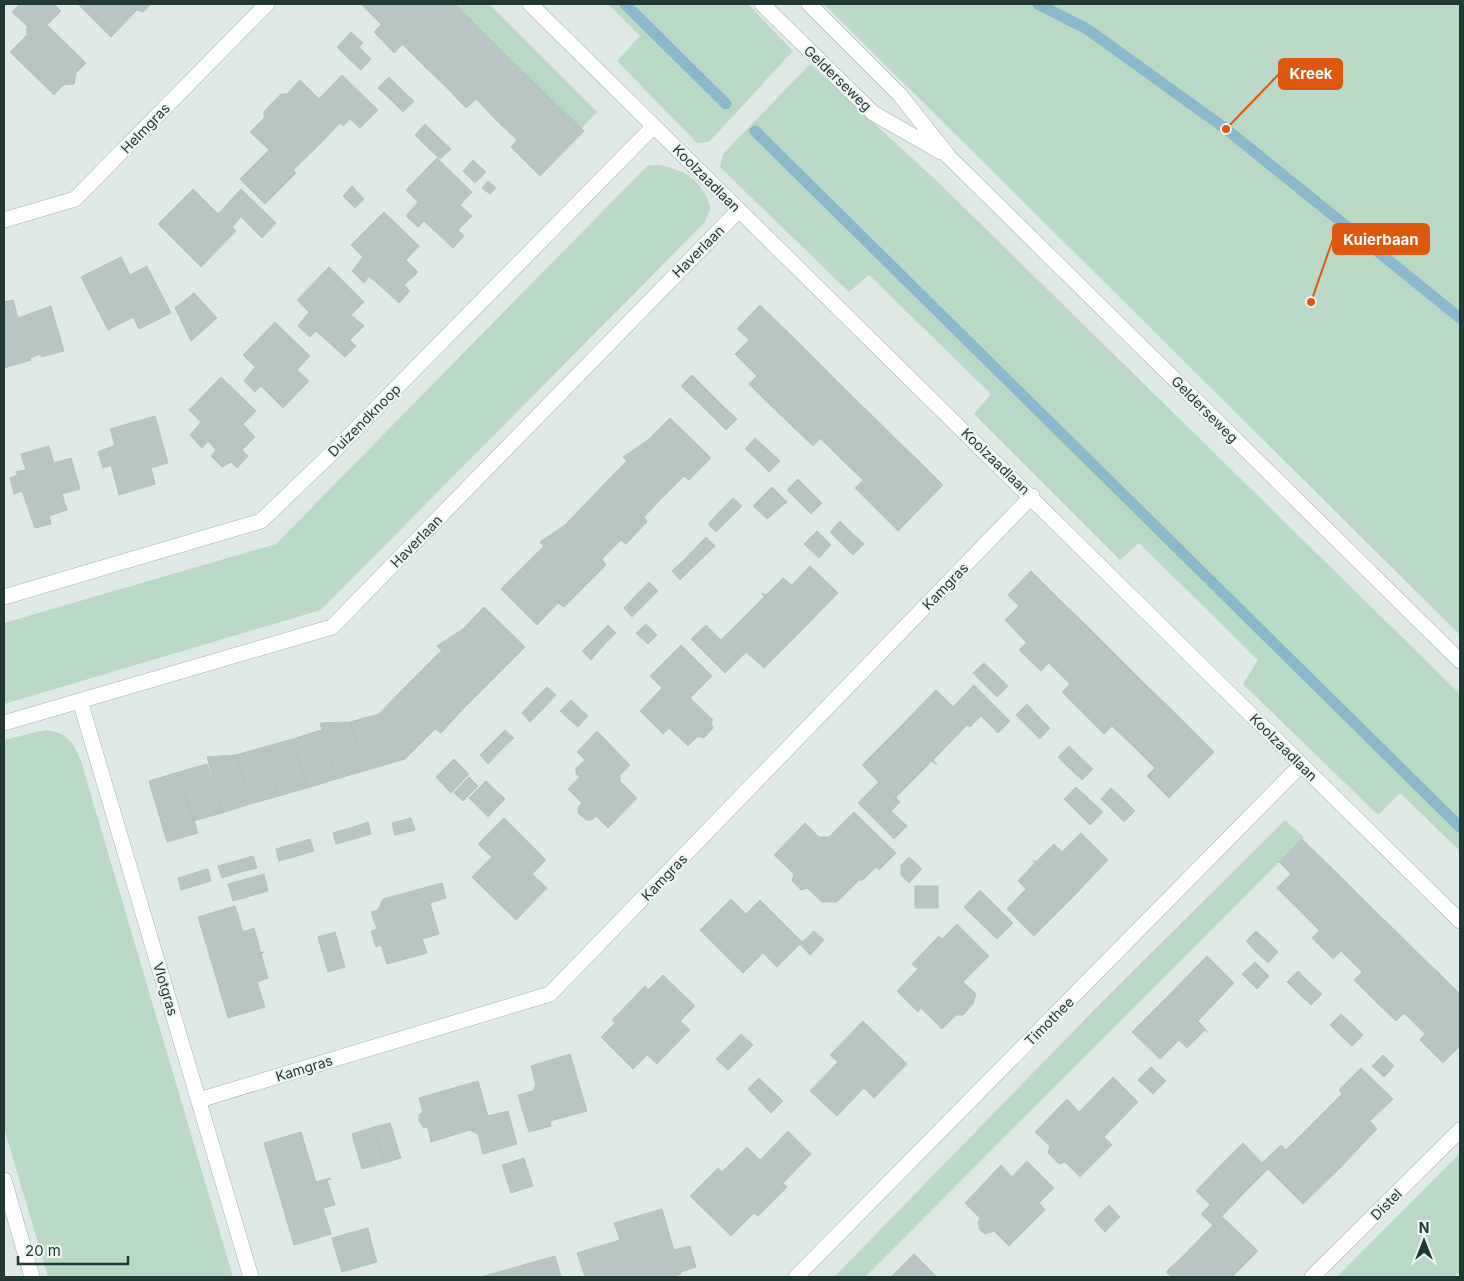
<svg xmlns="http://www.w3.org/2000/svg" width="1464" height="1281" font-family="Inter,sans-serif">
<rect width="100%" height="100%" fill="#dfe9e6"/>
<path fill="#b9d9c6" d="M453 4H489L597 112 580 130Z
M608 4H748L793 51 709 142 697 143 617 61 640 36Z
M824 4H1460V635Z
M810 64 941 185 1460 694V851L1400 793 1378 815 1243 684 1258 660 1139 543 1120 560 974 414 991 394 869 275 849 292 720 167 723 154Z
M659 165C686 170 701 180 711 207L705 222 321 610 4 704V623L276 544 647 166Z
M45 730C68 733 72 741 81 761L233 1277H48L4 1128V740Z
M1285 820 1304 837 865 1277H834L1102 1002Z
M1460 1153V1271L1454 1277H1337Z"/>
<g fill="none" stroke-linecap="round" stroke-linejoin="round">
<path stroke="#89b7cb" stroke-width="11" d="M625 4 726 104
M1038 4 1087 29 1226 129 1460 318
M755 131 1460 827"/>
</g>
<path fill="#b7c6c2" stroke="#b2c2be" d="M20 4H54L61 11 47 25 86 63 76 73 74 84 63 85 54 95 10 52 27 35V26L12 12Z
M78 4H151L143 12 137 10 111 37Z
M361 4H401L381 24Z
M401 4H443L394 53 374 32Z
M443 4H454L470 19 424 66 403 45Z
M470 19 491 40 445 86 424 66Z
M351 32 363 43 348 58 337 47Z
M491 40 512 61 466 108 445 86Z
M359 47 371 59 361 70 348 58Z
M512 61 534 82 496 120 476 99 466 108Z
M342 75 378 110 360 128 350 119 343 126 340 123 317 147 272 103 281 94H287L300 80 319 99Z
M389 77 401 89 391 100 378 88Z
M534 82 555 103 511 147 517 140 496 120Z
M401 89 414 101 403 112 391 100Z
M272 103 317 147 293 170 296 173 265 204 240 179 269 150 250 132 264 118V112Z
M555 103 584 131 540 176 511 147Z
M425 124 438 137 427 147 415 135Z
M438 137 451 149 440 159 427 147Z
M437 158 472 192 460 205 472 216 458 230 464 236 453 248 424 221 418 227 406 216 418 202 406 190Z
M473 160 486 172 475 183 463 171Z
M488 181 496 188 490 194 482 188Z
M352 186 364 199 355 208 343 196Z
M193 189 218 214 241 189 276 223 262 238 241 217 232 227 236 231 201 267 158 224Z
M384 212 419 246 406 260 418 272 404 285 410 291 399 303 369 276 364 283 352 271 363 257 351 245Z
M121 257 130 275 147 266 171 313 139 329 133 317 108 330 81 277Z
M329 267 364 302 351 315 364 326 350 340 356 346 345 357 316 331 310 337 298 326 309 312 297 300Z
M194 293 217 318 191 341 175 308Z
M13 300 18 318 51 306 64 351 41 357V354L30 358 31 360 4 368V302Z
M760 305 794 338 757 376 735 354 749 340 737 329Z
M275 322 310 356 297 370 309 381 283 408 261 386 255 392 244 381 255 367 243 355Z
M794 338 815 359 770 405 749 384Z
M815 359 836 380 791 425 770 405Z
M692 375 713 396 703 407 681 386Z
M221 377 256 411 243 424 255 437 242 450 248 456 237 468 231 462 222 467 211 456 216 450 208 441 202 448 190 435 201 422 189 410Z
M836 380 857 401 813 446 791 425Z
M713 396 725 408 715 419 703 407Z
M857 401 879 422 841 459 820 438Z
M725 408 737 419 726 430 715 419Z
M155 416 168 463 151 468 155 484 119 495 111 465 103 468 98 452 115 445 110 429Z
M670 418 711 458 689 480 648 440Z
M879 422 900 443 863 480 841 459Z
M755 438 767 449 757 460 745 449Z
M648 440 689 480 684 476 663 497 623 457Z
M900 443 921 463 876 509 855 488Z
M49 446 54 463 71 458 80 489 62 494 67 510 49 516 51 524 35 528 22 491 14 494 10 478 18 475 16 472 26 470 21 454Z
M767 449 780 461 769 472 757 460Z
M627 461 663 497 644 517 647 522 606 482Z
M921 463 943 485 898 531 876 509Z
M798 479 810 491 799 502 787 490Z
M606 482 647 522 626 544 586 503Z
M772 487 787 502 767 519 753 506Z
M810 491 822 503 811 514 799 502Z
M733 498 742 506 729 519 720 511Z
M586 503 626 544 621 540 602 559 606 565 565 525Z
M720 511 729 519 716 532 708 524Z
M840 521 852 533 842 544 830 532Z
M565 525 606 565 585 586 540 542Z
M817 531 831 545 819 558 804 544Z
M852 533 864 544 853 555 842 544Z
M706 537 715 546 693 567 685 559Z
M544 546 585 586 564 607 523 567Z
M685 559 693 567 680 580 672 571Z
M810 566 838 593 801 631 762 593 766 595 783 578 792 585Z
M523 567 564 607 558 603 537 625 501 589Z
M1031 571 1065 605 1027 643 1005 620 1019 606 1008 595Z
M649 582 658 591 645 604 636 595Z
M762 593 801 631 764 668 746 652 725 673 691 639 706 625 721 640 764 597Z
M636 595 645 604 632 617 624 608Z
M1065 605 1086 625 1041 671 1019 650Z
M484 607 525 647 503 669 463 629Z
M646 624 657 635 648 644 636 633Z
M608 625 616 633 603 646 595 638Z
M1086 625 1107 646 1070 684 1049 663Z
M463 629 503 669 482 690 437 646Z
M595 638 603 646 591 660 582 651Z
M681 645 712 676 690 698 713 720 711 722 713 728 704 738 698 736 688 746 669 728 663 734 640 711 662 688 650 676Z
M1107 646 1128 667 1083 713 1062 692Z
M442 650 482 690 461 711 421 671Z
M984 663 996 674 985 685 973 673Z
M1128 667 1149 688 1104 734 1083 713Z
M421 671 461 711 441 733 400 692Z
M996 674 1008 686 997 697 985 685Z
M974 685 1010 721 998 733 981 716 972 725 953 707Z
M547 687 556 695 543 709 534 700Z
M1149 688 1171 709 1134 747 1112 726Z
M936 690 972 725 970 727 967 725 933 760 937 765 899 728Z
M400 692 441 733 435 729 405 759 379 714Z
M534 700 543 709 530 722 522 713Z
M571 700 588 716 578 727 560 711Z
M1027 704 1038 716 1028 727 1016 715Z
M1171 709 1192 730 1155 768 1134 747Z
M379 714 405 759 364 771 350 722Z
M1038 716 1050 728 1040 739 1028 727Z
M350 722 364 771 336 779 320 723Z
M899 728 937 765 932 761 896 797 897 801 862 765Z
M321 730 336 779 307 788 293 739Z
M505 730 514 738 501 750 493 742Z
M1192 730 1214 752 1169 798 1147 776Z
M597 731 630 765 620 775V781L637 798 608 828 596 816 592 820H586L578 813V807L582 803 568 789 580 777 576 774V768L585 760 577 752Z
M293 739 307 788 279 796 264 747Z
M493 742 501 750 488 764 480 755Z
M1069 746 1081 758 1070 769 1058 757Z
M264 747 279 796 250 804 236 755Z
M236 755 250 804 222 813 207 757Z
M1081 758 1093 769 1082 780 1070 769Z
M454 759 469 774 451 793 436 777Z
M207 764 222 813 193 821 179 772Z
M179 772 198 833 167 842 149 781Z
M469 777 478 786 463 801 454 793Z
M486 781 505 799 488 817 469 798Z
M879 782 900 802 891 811 907 826 894 839 858 803Z
M1076 787 1103 812 1090 825 1064 799Z
M1111 788 1123 799 1113 811 1101 799Z
M1123 799 1135 811 1124 822 1113 811Z
M854 812 896 853 879 870 876 867 863 880H859L837 902H822L807 888 801 890 792 881 794 874 774 855 805 823 819 837H829Z
M411 818 415 830 395 835 392 823Z
M504 818 546 860 532 874 547 888 516 920 472 877 492 857 478 844Z
M368 822 371 834 354 839 350 828Z
M350 828 354 839 336 844 333 833Z
M1081 833 1108 860 1072 898 1033 860 1036 862 1054 844 1062 852Z
M310 839 314 851 297 856 293 844Z
M1302 839 1336 872 1298 909 1277 888 1291 874 1279 862Z
M293 844 297 856 279 861 276 849Z
M253 856 257 868 240 872 236 861Z
M909 857 922 869 909 883 901 875V865Z
M1033 860 1072 898 1034 936 1007 909 1026 889 1018 881 1035 863Z
M236 861 240 872 222 878 218 866Z
M208 869 211 881 201 884 197 872Z
M197 872 201 884 191 887 188 875Z
M1336 872 1357 893 1319 930 1298 909Z
M264 874 268 891 233 901 228 884Z
M188 875 191 887 181 890 178 878Z
M442 883 446 898 430 903 439 934 422 939 427 953 387 964 381 945 376 947 371 931 377 929 371 912 378 910 383 899Z
M915 886H938V908H915Z
M980 890 1013 923 997 939 964 907Z
M1357 893 1378 914 1333 959 1312 938Z
M731 899 746 914 760 900 802 942 777 967 763 953 743 973 700 930Z
M235 906 243 932 254 928 261 953 264 952 213 967 198 917Z
M1378 914 1399 934 1362 972 1341 951Z
M957 924 989 956 963 982 976 994 973 1004 963 1015H956L942 1029 921 1008 918 1012 897 991 918 969 912 964 939 936 942 939Z
M814 931 824 940 810 955 800 944Z
M1256 931 1267 941 1256 952 1246 941Z
M335 932 345 967 328 972 318 937Z
M1399 934 1420 955 1375 1001 1354 980Z
M1267 941 1278 952 1268 963 1256 952Z
M264 952 261 954 268 978 257 982 265 1007 228 1018 213 967Z
M1420 955 1442 976 1396 1021 1375 1001Z
M1207 956 1234 983 1198 1021 1208 1032 1170 994Z
M1255 962 1269 976 1257 989 1242 974Z
M1298 971 1310 983 1299 994 1287 982Z
M663 975 695 1006 680 1021 690 1030 657 1064 647 1055 633 1069 601 1037 615 1023 612 1020 645 986 648 990Z
M1442 976 1460 994V1000L1420 1040 1425 1034 1404 1013Z
M1310 983 1322 994 1311 1005 1299 994Z
M1170 994 1208 1032 1205 1030 1187 1048 1179 1040 1160 1059 1132 1032Z
M1460 1000V1038L1441 1019Z
M1341 1014 1352 1024 1341 1036 1330 1025Z
M1441 1019 1460 1038V1046L1443 1063 1420 1040Z
M863 1021 907 1064 874 1098 864 1088 837 1116 810 1091 838 1062 830 1055Z
M1352 1024 1363 1035 1352 1046 1341 1036Z
M741 1034 753 1045 728 1070 716 1059Z
M570 1054 587 1111 550 1121 551 1126 529 1132 518 1095 533 1091 536 1085 531 1066Z
M1383 1055 1394 1066 1384 1077 1372 1066Z
M1151 1067 1166 1081 1153 1094 1138 1080Z
M1361 1068 1393 1099 1370 1121 1377 1129 1341 1167 1305 1131 1342 1094 1339 1090Z
M1113 1077 1138 1102 1104 1137 1112 1145 1080 1177 1065 1162 1059 1164 1048 1153 1050 1146 1035 1132 1067 1099 1079 1112Z
M759 1078 783 1101 771 1113 748 1089Z
M478 1081 488 1116 508 1111 517 1144 483 1154 478 1134 470 1130 431 1142 428 1128 423 1127 419 1121V1115L423 1112 419 1098Z
M390 1123 401 1158 384 1163 374 1127Z
M374 1127 384 1163 362 1169 352 1134Z
M788 1131 811 1154 783 1183 787 1187 758 1216 754 1213 731 1236 690 1196 718 1168 722 1172 747 1147 760 1160Z
M1305 1131 1341 1167 1303 1204 1262 1163 1281 1145 1286 1150Z
M301 1132 316 1182 330 1178 279 1194 264 1143Z
M1243 1143 1268 1169 1245 1192 1219 1167Z
M524 1158 533 1186 511 1193 502 1165Z
M1027 1161 1054 1188 1039 1203 1045 1210 1009 1246 994 1231 985 1234 980 1230 978 1223 980 1218 965 1203 1001 1165 1012 1177Z
M1219 1167 1245 1192 1222 1216 1196 1191Z
M331 1179 327 1180 335 1205 323 1208 331 1234 294 1245 279 1194Z
M1109 1205 1120 1217 1105 1232 1094 1220Z
M1210 1205 1258 1251 1232 1277H1209L1185 1254 1213 1225 1201 1214Z
M662 1209 681 1274 670 1277H585L577 1253 620 1240 614 1223Z
M368 1228 372 1245 337 1256 332 1238Z
M372 1245 377 1262 342 1272 337 1256Z
M690 1246 696 1267 681 1272 674 1250Z
M914 1254 937 1277H891Z
M1185 1254 1209 1277H1172L1166 1272Z
M555 1256 561 1277H481Z"/>
<g fill="none" stroke-linecap="round" stroke-linejoin="round">
<g stroke="#a2b0ad" stroke-width="16">
<path id="minor" d="M530 4 1460 921
M762 4 873 113 941 152
M809 4 900 95 949 157 1460 661
M4 220 75 199 267 4
M4 597 261 521 336 449 654 126
M80 701 251 1277
M4 723 332 627 739 210
M199 1100 550 994 1032 496
M4 1180 32 1277
M796 1277 1301 765
M1312 1277 1460 1130"/>
</g>
<use href="#minor" stroke="#fff" stroke-width="15"/>
</g>
<g text-anchor="middle" dominant-baseline="central" stroke-width="4.5" stroke-linejoin="round" paint-order="stroke">
<g font-size="14" fill="#213835" stroke="#eff6f3">
<text transform="translate(838 78) rotate(44)">Gelderseweg</text>
<text transform="translate(145 128) rotate(-46)">Helmgras</text>
<text transform="translate(707 178) rotate(45)">Koolzaadlaan</text>
<text transform="translate(698 251) rotate(-45)">Haverlaan</text>
<text transform="translate(1205 409) rotate(45)">Gelderseweg</text>
<text transform="translate(364 420) rotate(-45)">Duizendknoop</text>
<text transform="translate(996 461) rotate(44)">Koolzaadlaan</text>
<text transform="translate(416 541) rotate(-46)">Haverlaan</text>
<text transform="translate(945 586) rotate(-46)">Kamgras</text>
<text transform="translate(1284 747) rotate(45)">Koolzaadlaan</text>
<text transform="translate(664 877) rotate(-46)">Kamgras</text>
<text transform="translate(166 989) rotate(73)">Vlotgras</text>
<text transform="translate(1049 1021) rotate(-45)">Timothee</text>
<text transform="translate(304 1068) rotate(-17)">Kamgras</text>
<text transform="translate(1386 1204) rotate(-45)">Distel</text>
</g>
</g>
<path fill="none" stroke="#de570e" stroke-width="2" d="M1226 129L1279 74M1311 302L1333 239"/>
<g fill="#de570e" stroke="#eff6f3" stroke-width="2">
<circle cx="1226" cy="129" r="5"/>
<circle cx="1311" cy="302" r="5"/>
</g>
<g fill="#de570e" stroke="#de570e" stroke-width="2">
<rect x="1279" y="59" width="63" height="30" rx="5"/>
<rect x="1333" y="224" width="96" height="30" rx="5"/>
</g>
<g font-size="15" text-anchor="middle" font-weight="bold" fill="#fff">
<text x="1311" y="79">Kreek</text>
<text x="1381" y="245">Kuierbaan</text>
</g>
<rect width="1464" height="1281" fill="none" stroke="#213835" stroke-width="10"/>
<g transform="translate(1424 1241)" stroke="#eff6f3" stroke-width="4" paint-order="stroke">
<path d="M0-4L9 19L0 12L-9 19Z" fill="#213835"/>
<text y="-8" font-size="14" font-weight="bold" text-anchor="middle" fill="#213835">N</text>
</g>
<path d="M18 1256v8h110v-8" fill="none" stroke="#213835" stroke-width="2.5"/>
<text x="25" y="1256" font-size="15" fill="#213835" stroke="#eff6f3" stroke-width="4" paint-order="stroke">20 m</text>
</svg>
